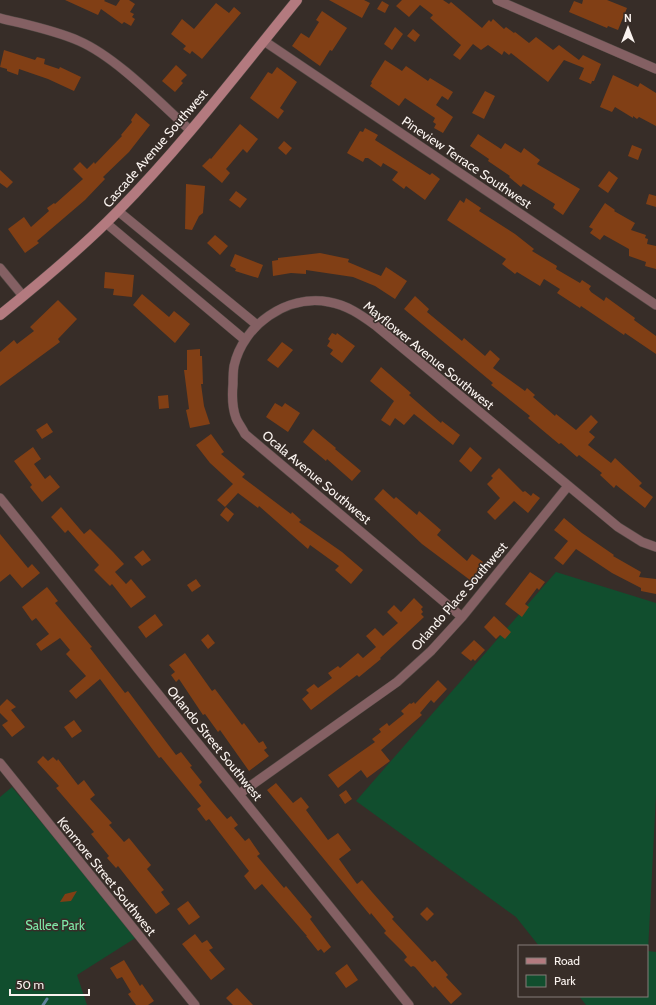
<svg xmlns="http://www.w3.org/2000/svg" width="656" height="1005" font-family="Cabin,sans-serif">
<rect width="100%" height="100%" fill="#372d28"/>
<path fill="#114e2e" d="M556 572 656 603V795L648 951 656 952V1005H586L579 996H647V946H539L516 917 356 801Z
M12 787 137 937 77 975 87 1005H0V797Z"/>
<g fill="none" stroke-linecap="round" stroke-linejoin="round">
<path stroke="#5e829b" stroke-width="3" d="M43 1005 47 999"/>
</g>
<path fill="#813f15" d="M65 0H105L104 1 116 6 120 0H129L135 4 130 12 134 14 132 17 135 19 131 26 124 22 122 24 101 9 98 15Z
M329 0H364L370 3 362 18Z
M402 0H443L449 4 451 2 482 28 489 20 491 22 493 19 504 29 506 27 514 33 515 32 529 43 536 37 553 50 559 45 579 60 583 55 601 64 594 81H592L591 84 579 79 584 68 564 60 548 82 511 53 509 55 504 51 502 55 488 45 481 50 473 44 460 60 453 55 461 45 430 18 433 15 420 5 409 17 396 6Z
M583 0H607L627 8 618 30 608 26 607 28 569 12 574 1 582 4Z
M382 1 389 5 385 13 377 9Z
M216 3 229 13 234 7 241 13 202 59 192 51 190 54 183 49 186 46 171 34 182 19 194 29Z
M322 11 347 28 332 51 330 50 320 66 292 46 301 33 309 38 319 22 316 20Z
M395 27 403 34 392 50 384 44Z
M413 29 420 35 415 42 407 36Z
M4 50 35 60 37 57 45 59 44 64 59 69 60 67 81 77 74 91 48 79 19 69 18 75 7 71V69L0 67Z
M385 60 402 71 406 66 428 81 430 78 453 92 448 100 442 96 436 105 453 117 443 133 434 128 436 124 433 122 435 118 405 98 399 106 370 86 372 83 371 82Z
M176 65 187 75 181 81 183 83 175 92 162 81Z
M277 67 297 82 280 108 284 111 278 119 250 98 268 72 272 74Z
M613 75 638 87 640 83 656 93V126L639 117 637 119 633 116V118L615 107 612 112 600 107Z
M485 91 495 96 484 119 472 113Z
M136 113 150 125 129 152 103 177 105 179 85 200 37 241 39 243 25 253 8 229 24 217 31 227 49 211 47 208 54 203 55 204 83 179 73 169 80 162 87 169 94 162 95 164 122 136 121 135 132 122 131 120Z
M240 124 258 139 247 153 243 149 226 169 230 173 222 183 202 166 210 158 211 159Z
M365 128 378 135 375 140 430 175 432 173 440 179 425 200 406 186 404 189 392 180 398 172 383 163 381 167 368 158H365L363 162 347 153 360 131 363 132Z
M478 134 501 149 505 143 521 153 524 148 540 160 537 164 580 189 563 215 553 208 555 204 523 184 521 187 509 177 510 176 488 161 489 159 470 146Z
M284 141 292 148 286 155 278 148Z
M632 145 642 149 638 160 628 156Z
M0 170 13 182 7 188 0 183Z
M609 171 618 178 608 193 598 186Z
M186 184 205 186 203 213 199 216 192 230 185 229Z
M236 191 247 199 240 208 229 200Z
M649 194 656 196V207L646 204Z
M466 198 481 208 479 211 515 234 534 249 532 251 557 266 556 269 580 283 582 280 591 286 589 289 591 292 604 301 606 297 635 318 634 320 656 336V354L625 333 624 335 581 306 580 308 557 293 560 289 544 279 540 286 517 272 515 274 502 264 506 259 447 220 460 200 464 203Z
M605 203 615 210 614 211 635 223 631 230 646 235 645 238 648 239 647 244 656 246V269L645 266 646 262 629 256V249L604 235 600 240 590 233 593 229 589 227Z
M215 235 228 246 220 255 207 243Z
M320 253 349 259 348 262 381 276 386 267 407 281 395 299 375 286 353 277 306 270V274L291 273 273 276 272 261 278 260V258Z
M235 254 263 265 258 278 235 271 236 269 230 266Z
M105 272 134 275 132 297 113 295 114 289 104 288Z
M142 294 169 317 174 311 190 324 175 343 133 305Z
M415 296 429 309 427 312 462 341 464 338 485 356 490 350 500 359 493 368 525 391 527 388 535 395 533 397 555 416 556 414 576 430 591 415 598 422 589 432 595 437 588 445 611 463 615 458 642 483 639 486 653 497 645 508 616 485 614 488 600 475 602 473 579 455 577 457 561 443 559 444 547 434 528 418 530 416 491 385 493 383 404 309Z
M58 300 77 319 58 339 60 342 0 386V352L14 340 17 344 34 331 30 327Z
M332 333 336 335 337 333 355 346 342 363 330 354 333 350 327 346 330 341 328 339Z
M282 342 293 350 278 368 267 360Z
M200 349V356H202L203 384H201L204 406 210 424 190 428 186 410 189 409 184 370H187V350Z
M381 367 411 393 409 395 441 423 442 421 460 435 453 445 414 414 404 425 395 418 390 426 381 420 394 401 370 381Z
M168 395 169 408 159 409 158 396Z
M275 403 282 407 285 403 300 413 288 432 266 417Z
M47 423 53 432 42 439 36 430Z
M313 429 336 448 335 449 361 471 352 481 327 459 326 461 303 442Z
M211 434 224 452 221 454 245 474 242 477 291 514 292 512 301 520 299 522 342 552 363 570 351 584 335 570 339 566 310 545 308 549 259 506 258 508 238 493 225 507 217 500 233 484 210 463 196 445Z
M33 447 41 459 34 464 45 479 50 475 60 487 42 502 30 487 32 485 14 461Z
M470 447 482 458 471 472 459 461Z
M499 468 523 492 525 491 531 496 533 493 540 498 528 513 514 501 495 520 487 512 500 498 487 484 493 478 491 476Z
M383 489 394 499 396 497 417 515 419 511 441 530 437 535 467 561 472 554 483 562 477 569 482 572 474 583 422 544 374 499Z
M61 507 84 534 90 529 113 552 124 564 115 572 126 584 131 579 146 597 131 608 112 584 110 586 94 570 99 565 68 530 65 533 51 517Z
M226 507 234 514 228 522 220 515Z
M564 518 582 533 614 555 613 556 641 572 639 577 656 579V594L641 591V588L612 573 576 549 563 565 554 558 568 541 554 530Z
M0 534 28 568 32 564 40 573 22 588 10 574 0 582Z
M143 550 151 560 142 566 134 557Z
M530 572 545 582 539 590 537 588 525 604 529 607 522 617 505 604Z
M196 579 201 586 192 592 187 585Z
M47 587 58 601 55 603 92 647 90 648 125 693 128 691 176 755 181 752 192 766 190 767 202 782 199 785 210 799 227 819 231 816 238 825 234 828 245 841 249 838 260 854 257 856 284 888 286 886 312 917 310 919 331 947 324 953 321 949 318 951 306 936H307L262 884 255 890 244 876 249 871 209 819 206 821 197 809 201 806 161 757 159 758 100 679 76 699 69 691 86 676 66 654 70 650 60 638 41 651 36 644 49 634 36 618 32 621 22 607Z
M414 598 423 607 421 609 423 612 421 614 424 617 380 658 381 659 359 677 357 675 311 710 302 699 309 693 306 690 314 684 318 688 332 678 328 673 338 666 340 668 358 653 363 658 376 647 366 636 375 628 383 636 398 623 387 612 394 605 401 612Z
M155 614 163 625 146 638 138 627Z
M494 616 511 632 505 639 500 635 496 639 484 627Z
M208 634 215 643 208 649 201 640Z
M474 640 485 650 475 661 473 659 471 661 461 653Z
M185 653 212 691 215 689 242 725 244 723 259 743 263 741 267 748 264 750 269 756 249 771 220 730 218 732 205 714 203 715 179 679 176 682 171 675 175 672 169 665Z
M438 680 447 689 434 703 431 700 420 713 422 715 381 750 390 761 367 778 361 770 338 788 328 775 375 742 372 739 381 732 379 729 387 723 389 726 404 714 401 711 410 703 411 704 414 702 415 704Z
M7 699 16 707 11 710 25 727 12 737 2 725 8 721 0 713V706Z
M74 720 82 731 72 738 64 727Z
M43 756 48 761 53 757 57 761 58 759 78 785 84 780 95 795 90 799 112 823 109 825 124 842 129 838 151 865 147 869 164 890 161 892 170 904 156 914 118 866 116 868 107 858 109 856 91 834 94 832 56 788 59 786 37 762Z
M276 783 293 803 301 797 309 807 306 810 328 840 338 833 351 850 339 859 357 884 362 880 372 892 394 917 392 919 432 962 435 960 448 975 446 977 462 994 451 1004 435 986 433 988 415 967 413 966 411 967 404 960 407 957 403 952 384 933 386 931 371 913 370 915 281 807 267 790Z
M346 790 352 799 345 804 339 795Z
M77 891 71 901 60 902 65 894Z
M188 901 200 917 189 925 177 909Z
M427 907 434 914 427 921 420 914Z
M195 934 202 943 207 940 213 948 209 950 225 969 211 980 182 944Z
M124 960 140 986 142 984 154 1001 148 1005H136L128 994 131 992 122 977 117 979 110 968Z
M347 964 358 980 346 988 335 973Z
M237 988 253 1005H233L226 998Z"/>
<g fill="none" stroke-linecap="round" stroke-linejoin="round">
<g stroke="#524944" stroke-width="10">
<path id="street" d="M497 0 656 69
M0 18C27 25 54 30 79 41 116 57 160 103 190 130
M264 41 656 305
M118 211 257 325
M106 223 245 340
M0 268 23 296
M0 498 409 1005
M462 617 245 434C242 428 238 423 236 418 232 407 232 395 233 384 233 378 233 372 234 366 243 325 287 294 329 302 347 305 361 315 375 325L618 527 642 542 656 547
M0 763 195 1005
M239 794 397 682 431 651 462 617 568 486"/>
</g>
<g stroke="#524944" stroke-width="11">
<path id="secondary" d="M0 315C41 282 82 248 118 211 183 145 239 71 297 0"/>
</g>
<use href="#street" stroke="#846063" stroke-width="9"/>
<use href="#secondary" stroke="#b37a7f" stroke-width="10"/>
</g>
<g text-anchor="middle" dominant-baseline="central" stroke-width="3" stroke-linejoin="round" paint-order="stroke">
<g font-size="13" fill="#faf3ef" stroke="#372d28">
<text transform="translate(155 148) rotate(-49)">Cascade Avenue Southwest</text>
<text transform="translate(467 162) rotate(34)">Pineview Terrace Southwest</text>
<text transform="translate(429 355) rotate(39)">Mayflower Avenue Southwest</text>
<text transform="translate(317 477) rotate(40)">Ocala Avenue Southwest</text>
<text transform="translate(459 596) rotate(-49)">Orlando Place Southwest</text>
<text transform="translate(215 743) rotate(51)">Orlando Street Southwest</text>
<text transform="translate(107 876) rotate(51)">Kenmore Street Southwest</text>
</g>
<g font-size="13" fill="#7ee8a7" stroke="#372d28">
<text x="55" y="925">Sallee Park</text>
</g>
</g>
<rect x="518" y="945" width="130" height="52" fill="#372d28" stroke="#857c78"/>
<rect x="526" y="958" width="20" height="6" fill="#b37a7f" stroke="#857c78"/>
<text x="554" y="965" font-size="12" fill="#faf3ef">Road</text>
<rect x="526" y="975" width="20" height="12" fill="#114e2e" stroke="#857c78"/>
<text x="554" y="985" font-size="12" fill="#faf3ef">Park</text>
<g transform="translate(628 28)" stroke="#372d28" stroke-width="3" paint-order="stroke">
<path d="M0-3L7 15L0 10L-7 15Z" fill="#faf3ef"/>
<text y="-6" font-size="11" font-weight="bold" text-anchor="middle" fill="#faf3ef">N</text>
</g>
<path d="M10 989v6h79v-6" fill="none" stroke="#faf3ef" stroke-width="2"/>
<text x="16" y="989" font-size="12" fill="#faf3ef" stroke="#372d28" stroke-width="3" paint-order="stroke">50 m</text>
</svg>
